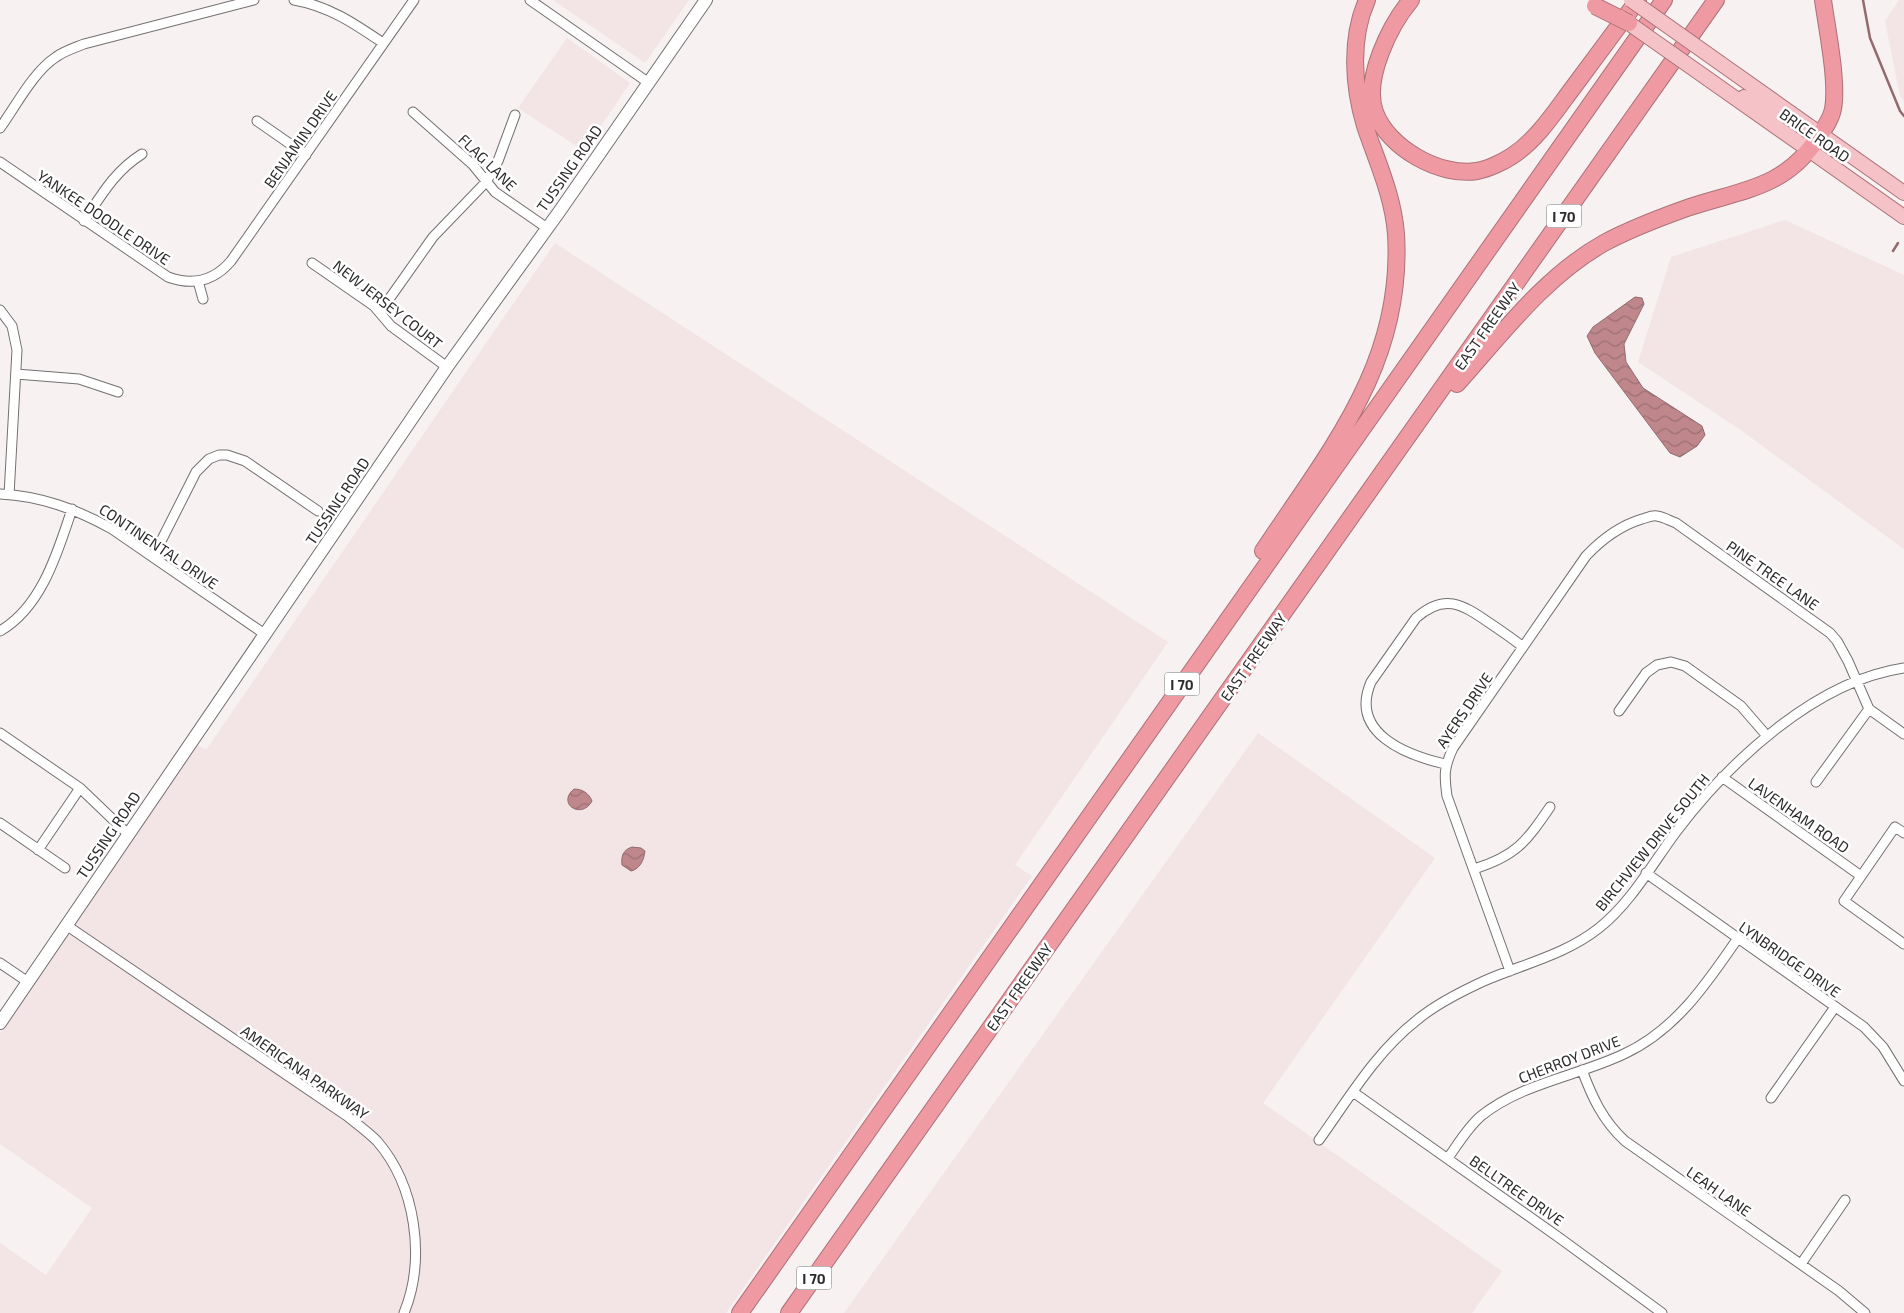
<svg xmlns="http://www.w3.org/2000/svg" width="1904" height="1313" font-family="'Exo 2',sans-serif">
<defs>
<pattern id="water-waves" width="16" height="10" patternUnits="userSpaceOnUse" patternTransform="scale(1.25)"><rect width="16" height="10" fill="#bf878c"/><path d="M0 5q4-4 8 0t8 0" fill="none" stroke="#9c6f73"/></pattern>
</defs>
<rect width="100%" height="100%" fill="#f7f1f1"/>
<path fill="#f3e4e5" d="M553 0H689L645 63Z
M1899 0H1904V101L1900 96 1885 21Z
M567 38 630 83 584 151 518 108Z
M1785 220 1904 275V549L1742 431 1638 362 1671 257Z
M555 243 1168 642 1015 865 1032 876 726 1313H0V1243L46 1275 92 1208 0 1144V1033L196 744 206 750Z
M1258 733 1435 858 1263 1103 1502 1271 1472 1313H844Z"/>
<path fill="url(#water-waves)" stroke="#936b6f" d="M1635 297 1642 298 1644 304 1624 344 1626 362 1643 388 1702 426 1705 435 1697 446 1680 457 1670 453 1595 353 1587 336 1593 327Z
M574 789C582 789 589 793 592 801 582 820 556 804 574 789Z
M632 847 641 848 645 851C644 860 640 869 631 871L622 865C621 856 623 850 632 847Z"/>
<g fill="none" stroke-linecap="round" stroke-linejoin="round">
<path stroke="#936b6f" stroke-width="2.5" d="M1863 0 1870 38 1900 111 1904 116
M1893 251 1898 243"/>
<g stroke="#757070" stroke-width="11">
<path id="minor" d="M294 0C329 6 355 24 383 43
M530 0 649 83
M413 112 473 165 495 192 547 228
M257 121 306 155
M0 128C16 106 33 72 56 57 64 51 74 48 84 44L254 0
M0 162 168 277C193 286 214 281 231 261L414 0
M84 221C102 194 115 171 142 154
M312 263 374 306 391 326 447 367
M198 281 203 299
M0 310 12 326 17 350 9 495
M380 312 433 237 486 182 498 161 515 115
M16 374 79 379 118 392
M0 494C41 496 76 509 112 529L266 635
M153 557 196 472 209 459 219 455H227L245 461 318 511
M0 631C42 607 58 551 72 509
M1619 711 1646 673 1657 665 1671 662 1685 666 1741 706 1767 736
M0 733 80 788 128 834
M1445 764C1406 755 1349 733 1371 682L1416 618C1444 593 1462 604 1488 622 1500 630 1512 638 1523 647
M1722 777 1861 876
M1816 782 1869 709
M0 823 65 868
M1904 833 1895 827 1844 901 1904 944
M38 850 80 788
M1474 869C1516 856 1526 842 1550 807
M1646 873 1864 1027 1883 1047 1904 1081
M66 925 347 1116C357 1124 368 1132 377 1141 416 1186 426 1259 404 1313
M0 963 28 982
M1510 971 1447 796C1444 775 1444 767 1453 748L1586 556C1602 539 1619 526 1642 519 1646 518 1652 515 1657 516 1664 517 1670 521 1676 523L1830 633 1837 641 1848 661 1869 709 1904 734
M1582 1070C1592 1097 1603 1121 1625 1141L1839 1291 1865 1313
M1353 1092 1561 1239 1662 1313
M1771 1098 1835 1007
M1319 1140C1349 1098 1376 1052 1417 1020 1436 1004 1460 992 1484 981 1523 964 1565 955 1599 928 1630 904 1653 863 1676 832 1728 763 1815 681 1904 668
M1448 1158C1458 1144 1468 1127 1481 1116 1522 1083 1578 1076 1624 1054 1676 1030 1707 983 1738 938
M1801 1264 1845 1200"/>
</g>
<g stroke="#757070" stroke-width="14">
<path id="secondary" d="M0 1023 447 367 559 212 706 0"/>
</g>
<g stroke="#ab7278" stroke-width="16">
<path id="primary" d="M1720 63 1904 193
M1708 79 1904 217
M1744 97 1784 116"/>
</g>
<g stroke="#ab7278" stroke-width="18">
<path id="motorway" d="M1411 0C1390 25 1363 79 1375 112 1388 148 1440 177 1477 171 1488 169 1503 162 1512 156 1538 139 1556 110 1575 85 1596 57 1617 28 1638 0
M1457 384C1501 335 1545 276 1604 243 1630 229 1659 218 1687 208 1740 190 1784 189 1817 139 1823 130 1831 120 1833 109 1838 82 1827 29 1823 0
M1263 551C1330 450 1404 363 1396 234 1393 195 1377 162 1365 126 1353 86 1350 38 1367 0
M740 1313 1664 0
M789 1313 1716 0"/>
</g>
<use href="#minor" stroke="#fff" stroke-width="9"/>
<use href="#secondary" stroke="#fff" stroke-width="12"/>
<use href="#primary" stroke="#f5c2c7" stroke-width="14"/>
<use href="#motorway" stroke="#ef99a2" stroke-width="16"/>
<g stroke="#ab7278" stroke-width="16" stroke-linecap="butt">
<path id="primary-bridge" d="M1631 0 1720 63
M1620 17 1708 79"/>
</g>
<g stroke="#ab7278" stroke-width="18" stroke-linecap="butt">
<path id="motorway-bridge" d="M1595 6 1629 23"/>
</g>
<use href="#primary-bridge" stroke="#f5c2c7" stroke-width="14"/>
<use href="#motorway-bridge" stroke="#ef99a2" stroke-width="16"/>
</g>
<g text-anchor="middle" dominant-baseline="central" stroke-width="5" stroke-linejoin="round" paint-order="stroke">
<g fill="#fff" stroke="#6c6b6b" stroke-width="1">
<rect x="1546.5" y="204.5" width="35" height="23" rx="4"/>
<rect x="1164.5" y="672.5" width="35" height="23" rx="4"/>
<rect x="796.5" y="1266.5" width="35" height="23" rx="4"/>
</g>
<g font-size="14" font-weight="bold" fill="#2d2b2b">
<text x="1564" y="216">I 70</text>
<text x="1182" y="684">I 70</text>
<text x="814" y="1278">I 70</text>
</g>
<g font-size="15" fill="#2d2b2b" stroke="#fff">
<text transform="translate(1815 135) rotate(35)">BRICE ROAD</text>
<text transform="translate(300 139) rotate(-55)">BENJAMIN DRIVE</text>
<text transform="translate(488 162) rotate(44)">FLAG LANE</text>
<text transform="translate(569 168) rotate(-55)">TUSSING ROAD</text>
<text transform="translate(104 217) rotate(34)">YANKEE DOODLE DRIVE</text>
<text transform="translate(388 304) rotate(38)">NEW JERSEY COURT</text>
<text transform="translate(1487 326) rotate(-55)">EAST FREEWAY</text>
<text transform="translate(337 501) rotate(-56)">TUSSING ROAD</text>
<text transform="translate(159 546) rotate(34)">CONTINENTAL DRIVE</text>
<text transform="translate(1773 575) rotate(35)">PINE TREE LANE</text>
<text transform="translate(1253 657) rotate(-55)">EAST FREEWAY</text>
<text transform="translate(1464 710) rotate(-56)">AYERS DRIVE</text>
<text transform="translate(1799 815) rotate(35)">LAVENHAM ROAD</text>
<text transform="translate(108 835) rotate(-56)">TUSSING ROAD</text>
<text transform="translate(1652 842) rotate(-51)">BIRCHVIEW DRIVE SOUTH</text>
<text transform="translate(1790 959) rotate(35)">LYNBRIDGE DRIVE</text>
<text transform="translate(1019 987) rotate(-55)">EAST FREEWAY</text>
<text transform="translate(1569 1059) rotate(-21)">CHERROY DRIVE</text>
<text transform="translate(305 1072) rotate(35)">AMERICANA PARKWAY</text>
<text transform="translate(1517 1190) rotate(35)">BELLTREE DRIVE</text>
<text transform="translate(1719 1191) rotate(35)">LEAH LANE</text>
</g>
</g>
</svg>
